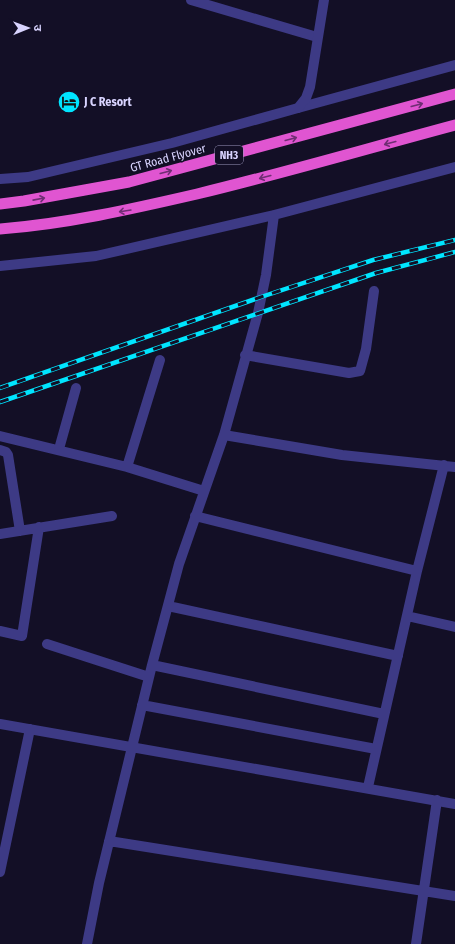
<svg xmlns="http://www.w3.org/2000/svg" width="455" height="944" font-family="'Fira Sans Condensed','Noto Sans Devanagari',sans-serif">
<rect width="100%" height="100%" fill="#130f26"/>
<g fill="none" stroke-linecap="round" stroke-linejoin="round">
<path stroke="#3d3a85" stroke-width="10" d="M191 0 317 37
M298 108 455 65
M0 266 96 256 274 215 455 167
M245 355 349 373 360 371 366 349 374 291
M224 435 342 455 455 467
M0 436 127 467 204 491
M59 449 76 388
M0 450 6 452 8 455 20 531
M127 467 160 360
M195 516 417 571
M0 534 112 516
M168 606 398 656
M407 616 455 627
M0 631 22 636 39 527
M47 644 149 677
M152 665 384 714
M142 705 376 749
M0 724 455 804
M368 787 417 571 444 465
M109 841 455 896
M0 872 30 729
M87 944 99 883 152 665 179 564 224 435 258 313 266 275 274 215
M416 944 437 800"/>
<path stroke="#3d3a85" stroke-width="10" d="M0 179 28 177 172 143 298 108 306 98 310 87 324 0"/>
<path stroke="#e055d1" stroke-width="11" d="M0 204 24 201 129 182 455 94
M0 229C66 224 132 209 197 194 284 173 369 148 455 125"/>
<g stroke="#00e5ff" stroke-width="4.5">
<path id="rail" d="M0 388 261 297 373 260 455 240
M0 402 376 273 455 252"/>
</g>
<use href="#rail" stroke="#130f26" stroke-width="3" stroke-dasharray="9" stroke-linecap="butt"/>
</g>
<defs><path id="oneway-shaft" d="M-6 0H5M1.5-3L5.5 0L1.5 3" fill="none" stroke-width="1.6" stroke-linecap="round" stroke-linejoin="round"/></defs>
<g stroke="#6f2e73">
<use href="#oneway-shaft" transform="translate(417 105) rotate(-15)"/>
<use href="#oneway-shaft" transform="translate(291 139) rotate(-15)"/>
<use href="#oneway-shaft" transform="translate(390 143) rotate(165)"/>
<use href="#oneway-shaft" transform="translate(166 172) rotate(-15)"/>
<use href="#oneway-shaft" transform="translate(265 177) rotate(165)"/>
<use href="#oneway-shaft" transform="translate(39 199) rotate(-11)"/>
<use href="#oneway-shaft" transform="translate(125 211) rotate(171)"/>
</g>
<defs>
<g id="hotel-disc" transform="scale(1.15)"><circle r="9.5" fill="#00e5ff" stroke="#130f26"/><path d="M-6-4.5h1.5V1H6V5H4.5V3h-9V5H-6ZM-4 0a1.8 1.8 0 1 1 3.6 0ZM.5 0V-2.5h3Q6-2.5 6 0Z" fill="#111"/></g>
</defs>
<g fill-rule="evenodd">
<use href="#hotel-disc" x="69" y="102"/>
</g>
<g text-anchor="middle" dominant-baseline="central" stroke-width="3" stroke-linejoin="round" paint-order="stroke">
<rect fill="#130f26" stroke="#9e99be" stroke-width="1" x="215" y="146" width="28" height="18" rx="3"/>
<g font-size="11" font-weight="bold" fill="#d9d4ff">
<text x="229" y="155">NH3</text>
</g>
<g font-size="12" font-weight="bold" fill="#d9d4ff" stroke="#130f26" text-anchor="start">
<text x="84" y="102">J C Resort</text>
</g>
<g font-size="12" fill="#d9d4ff" stroke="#130f26">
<text transform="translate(168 158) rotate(-15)">GT Road Flyover</text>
</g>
</g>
<g transform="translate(28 28) rotate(89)" stroke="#130f26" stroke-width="3" paint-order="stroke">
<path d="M0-3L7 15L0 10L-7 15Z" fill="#d9d4ff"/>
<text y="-6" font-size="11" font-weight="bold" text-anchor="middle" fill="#d9d4ff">उ</text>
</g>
</svg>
